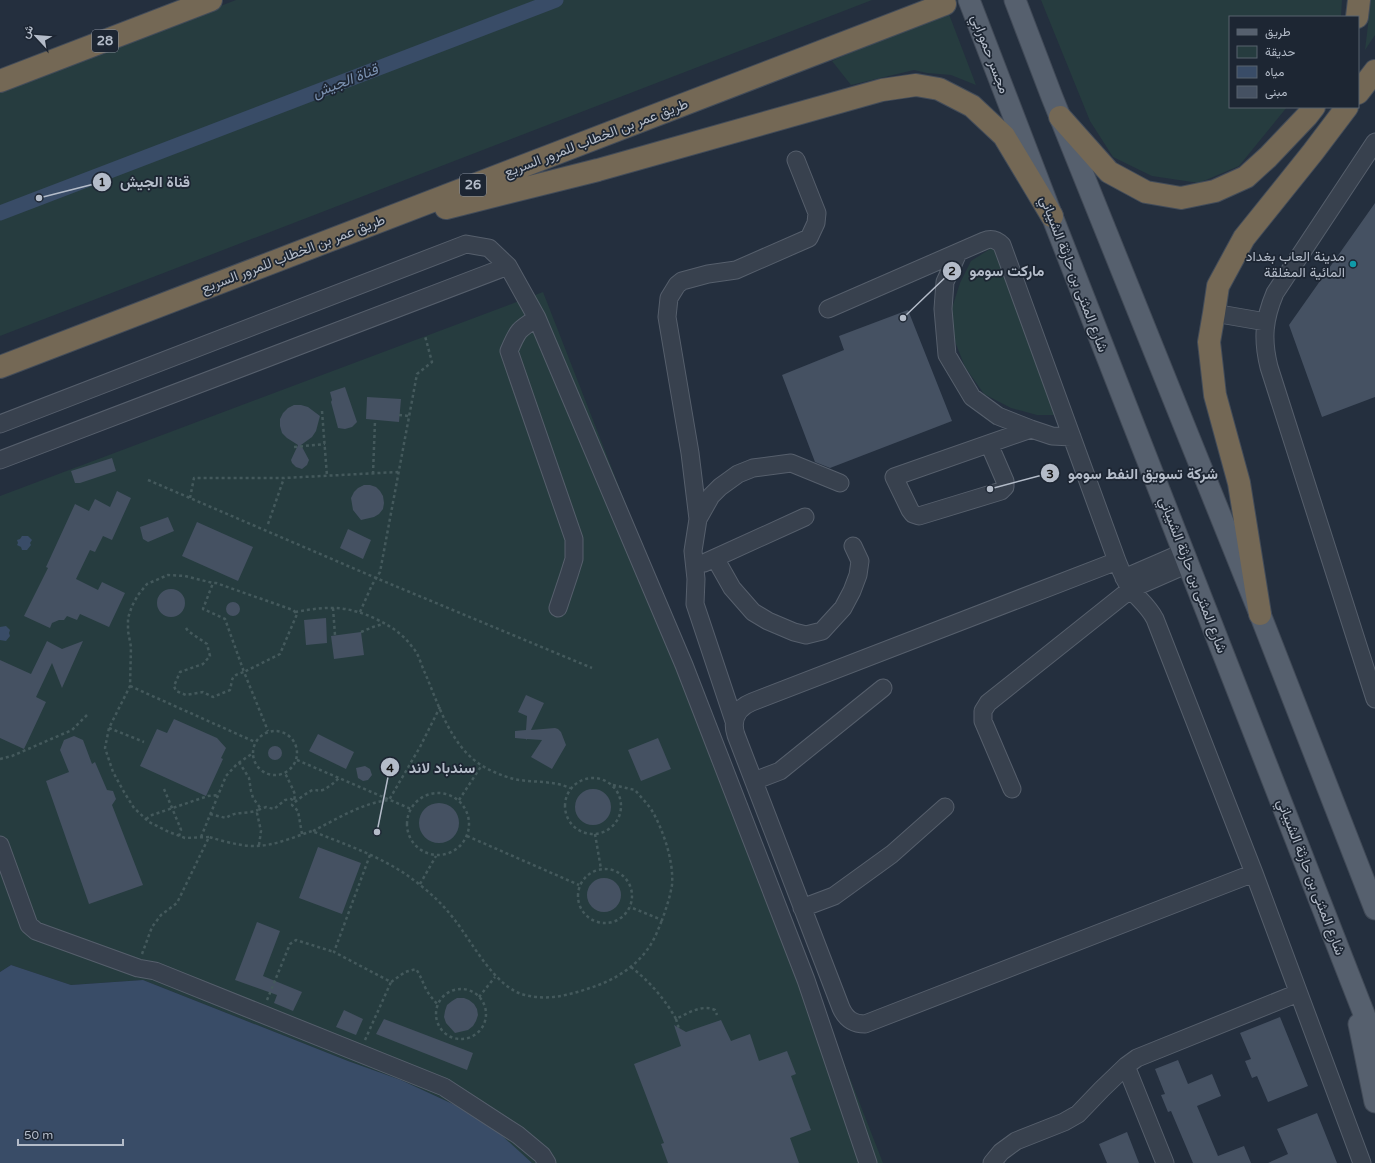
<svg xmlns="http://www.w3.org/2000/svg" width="1375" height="1163" font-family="'Varela Round',Vazirmatn,sans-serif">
<rect width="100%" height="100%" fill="#242f3e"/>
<path fill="#263c3f" d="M236 0H872L0 336V91Z
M1041 0H1342L1341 17H1230V107H1287L1239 166 1199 183 1152 176 1113 157 1090 121Z
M1371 0H1375V35L1365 50Z
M947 9 976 85 951 75 927 73 914 70 851 85 832 61Z
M993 247 1059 415H1037L1011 408 984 394 965 367 954 339 952 308 960 283 971 261Z
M543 292 883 1163H532L455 1105 401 1080 348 1061 143 980 71 985 11 965 0 972V496Z"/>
<path fill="#394c67" d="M22 536H28L32 540 30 543 31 545 27 550H22L21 547 17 545 18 543 17 540 20 539Z
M6 626 10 630 9 633 10 636 6 641 0 640V627Z
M11 965 71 985 143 980 348 1061 401 1080 455 1105 497 1131 532 1163H0V972Z"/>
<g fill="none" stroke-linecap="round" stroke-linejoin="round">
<path stroke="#394c67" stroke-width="15" d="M0 213 556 0"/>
</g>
<path fill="#455162" d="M1375 203V397L1322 417 1289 325Z
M908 310 952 421 830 468 815 462 782 375 844 350 839 336Z
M345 387 357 422 352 427 345 429 338 428 331 402 332 400 330 392Z
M367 397 401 399 399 422 366 419Z
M294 405H301L308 407 320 416 316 431 312 437 301 445 309 460 307 465 302 469 296 467 292 463 291 460 298 445 287 438 282 433 280 426V419L283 413 288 408Z
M112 458 116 471 80 483H75L71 471Z
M364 485H370L376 487 380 491 383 496 384 503 383 509 379 514 374 517 361 520 353 510 351 498 354 492 358 488Z
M117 491 131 498 112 540 103 536 95 552 90 550 76 579 98 590 102 582 125 593 109 627 80 614 77 620 67 616 64 620H59L52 623 50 628 24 616 48 568 46 567 75 504 89 511 95 499 110 507Z
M168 517 174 531 148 542 143 539 140 527Z
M197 522 253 547 238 581 182 556Z
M348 529 371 540 363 559 340 548Z
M157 603a14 14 0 1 1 28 0a14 14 0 1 1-28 0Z
M226 609a7 7 0 1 1 14 0a7 7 0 1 1-14 0Z
M326 618 327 643 306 645 304 620Z
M361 632 364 655 334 659 331 636Z
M47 641 62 649 83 641 62 688 52 663 36 697 46 702 24 749 0 738V660L31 674Z
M526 695 544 703 531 730 555 728 558 729 561 732 566 745 552 769 531 757 542 740 527 739 526 740V739L515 738V731L526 730 527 716 518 712Z
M174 719 217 738 226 748 221 758 223 759 206 796 140 766 157 729 167 733Z
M318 734 354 752 346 769 309 751Z
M74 736 83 740 92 764 95 762 107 790 113 791 116 799 112 805 143 885 89 904 46 781 69 772 60 750 64 740Z
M658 738 671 769 641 781 628 750Z
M268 753a7 7 0 1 1 14 0a7 7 0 1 1-14 0Z
M365 766 370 769 372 775 368 780 363 781 358 778 356 768Z
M575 807a18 18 0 1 1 36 0a18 18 0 1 1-36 0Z
M419 823a20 20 0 1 1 40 0a20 20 0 1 1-40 0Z
M318 847 361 863 342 914 299 898Z
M587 895a17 17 0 1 1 34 0a17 17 0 1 1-34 0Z
M257 922 280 931 263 976 302 992 293 1011 274 1003 277 995 235 980Z
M457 998H464L469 1000 474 1004 477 1009 478 1015 476 1021 473 1026 468 1030 455 1033 446 1023 444 1017 445 1011 447 1005 452 1001Z
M344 1010 363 1019 356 1035 336 1027Z
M1280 1017 1308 1086 1268 1102 1257 1076 1252 1078 1245 1061 1251 1059 1240 1033Z
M384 1019 473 1053 467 1070 376 1034Z
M721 1020 731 1041 750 1034 759 1061 787 1051 796 1074 791 1076 811 1130 790 1138 799 1163H668L661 1144 664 1143 634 1064 681 1046 674 1025 686 1032Z
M1178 1060 1188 1084 1212 1074 1221 1096 1197 1106 1218 1156 1244 1146 1251 1163H1193L1171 1111 1168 1112 1161 1095 1165 1094 1155 1069Z
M1317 1113 1337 1163H1268L1288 1154 1277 1129Z
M1127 1132 1139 1163H1107L1099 1144Z"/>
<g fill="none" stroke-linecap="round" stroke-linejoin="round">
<g stroke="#565f6c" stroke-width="19">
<path id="minor" d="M1375 142 1275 293C1264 319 1262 339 1269 367L1375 699
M958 253 945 282 943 309 947 355 972 397 998 416 1031 429 1052 436 1072 437
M828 309 984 241C991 238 996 239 1002 245L1117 561C1121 571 1125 581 1131 590 1140 600 1149 607 1155 619L1254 873 1362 1163
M1214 313 1266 322
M537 318C518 330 518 330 509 351L574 539V559L569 575 558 608
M0 424 466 244 489 248 508 266 537 318 684 665 806 980 868 1163
M989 444 1005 481V487L1001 491 919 516 913 514 910 510 894 477 1031 429
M0 460 508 266
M698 519 690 453 667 317 669 298 677 285 682 281 708 274 736 270 809 238 816 223 817 213 796 160
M715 558 732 588 753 612 768 621 794 632 806 635 822 631 843 608 852 591 858 575 860 561 853 546
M1117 561 752 702C737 708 731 720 736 735L841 1008C846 1019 853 1024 865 1024L1254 873
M704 563 805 517
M1124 578 1184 552
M734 721 695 604 696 579 693 551 698 519 711 496 720 487 738 474 753 468 791 463 840 483
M754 781 780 771 883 688
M1012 789 983 721V711L988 703 1131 589 1188 564
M0 845 29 925 36 931 138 968 155 971 444 1087 518 1135 542 1155 547 1163
M802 908 834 896 892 854 945 807
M1126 1066 1165 1163
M992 1163 1001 1152 1016 1141 1064 1122 1078 1114 1102 1089 1126 1066 1137 1058 1298 993"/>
</g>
<g stroke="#414a57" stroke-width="23">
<path id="major" d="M969 0 1052 216 1375 1042
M1015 0 1052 97 1260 614 1375 909
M1359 1024 1375 1102"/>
</g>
<g stroke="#434c59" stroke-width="24">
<path id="highway" d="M1357 17 1359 0
M0 81 211 0
M1358 93 1375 71
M1060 117 1109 172 1146 192 1181 198 1215 191 1246 177 1268 157 1307 116 1314 107
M446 208 598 170 882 90 916 85 939 89 972 106 1004 136 1052 216
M0 367 945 4
M1260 614 1239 483 1215 395 1209 342 1214 313 1218 286 1244 238 1313 152 1347 107"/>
</g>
<path stroke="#44595c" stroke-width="2.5" stroke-dasharray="3 3" stroke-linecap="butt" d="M322 411 327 476
M399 415 409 416
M294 447 325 444
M373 474 375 421
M148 480 376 578 592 668
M190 498 194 478H284L398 472
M268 524 284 478
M333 608 335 635
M295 612C328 606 347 605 378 620 392 627 404 635 413 648 419 654 421 665 425 673 438 703 449 742 478 763 488 770 502 776 514 779 533 783 552 780 570 788
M360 612 372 585 380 572 417 374 432 362 425 336
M186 628 188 631 207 644 210 656 203 664 180 672 174 686 176 691 186 695 203 692 213 697 230 690C233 678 230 676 244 672L268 731
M361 632 373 627 383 624
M130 686 255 742
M109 728 144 742
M253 753a22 22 0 1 1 44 0a22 22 0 1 1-44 0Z
M0 759 12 756 72 730 87 715
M297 760 411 809
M239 762 249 778 251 791 253 798 261 809
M565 806a28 28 0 1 1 56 0a28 28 0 1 1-56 0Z
M613 785 635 790C640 796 646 802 651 809 663 829 674 861 672 885 670 897 666 909 662 920L630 907
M164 789 180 827 181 830 179 836
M407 824a31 31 0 1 1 62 0a31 31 0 1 1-62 0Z
M459 800 482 765
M210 814 226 818C237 810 246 815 258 810
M146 819 152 815 208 796 218 795
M313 831C337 819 362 803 389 800L420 747 440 707
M302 834 298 811 292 805C294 802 309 791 313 790 317 790 319 791 323 790 329 787 334 783 339 778
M595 834 601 869
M467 836 579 885
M201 837 226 776 237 764 253 753
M209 837 185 838 169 832 149 822 134 808 124 792 113 772 105 748 109 728 130 686 131 647 128 631V618L132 606 138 595 147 584 168 575 185 576 213 583H216L293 610 297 614 280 654 244 672 225 619 203 609 213 583
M259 845 261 831 257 813 258 810 266 807 274 809 285 800 291 799 294 801C294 800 295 796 295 795 295 793 286 775 285 773
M370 855 334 952 391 982 405 972 416 969C420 975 422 980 425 987 428 994 433 999 438 1005
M578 896a27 27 0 1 1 54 0a27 27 0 1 1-54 0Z
M420 884 436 856
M142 954 152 927 161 915 177 903 209 837C223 841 239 846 255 846 274 846 294 837 312 831 349 846 389 859 420 885 433 895 444 906 454 919 473 943 495 988 525 995 548 1001 569 995 590 988 612 981 633 969 647 950 654 941 658 930 662 920
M631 967C649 981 665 999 676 1019 688 1013 702 1004 715 1010L717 1015
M436 1014a25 25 0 1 1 50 0a25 25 0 1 1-50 0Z
M479 997 495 977
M267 1000 290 944 296 940 334 952
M676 1019 679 1029
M365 1040 391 982"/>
<use href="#minor" stroke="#38414e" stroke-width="17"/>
<use href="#major" stroke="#56606e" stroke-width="21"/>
<use href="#highway" stroke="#746855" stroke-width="22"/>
</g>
<circle fill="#0f9aa8" stroke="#1d2633" stroke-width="1.5" cx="1353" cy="264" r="4"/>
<g text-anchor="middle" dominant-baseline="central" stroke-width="3.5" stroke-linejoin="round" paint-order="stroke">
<g fill="#1d2633" stroke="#878f9c" stroke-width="1">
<rect x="92" y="30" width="26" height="22" rx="3"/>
<rect x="460" y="174" width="26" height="22" rx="3"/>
</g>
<g font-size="13" font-weight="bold" fill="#b4bcc9">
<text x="105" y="41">28</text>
<text x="473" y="185">26</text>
</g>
<g font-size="14" fill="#b4bcc9" stroke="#1d2633">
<text transform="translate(990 54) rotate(69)">مجسر حمورابي</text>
<text transform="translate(596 138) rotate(-21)">طريق عمر بن الخطاب للمرور السريع</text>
<text transform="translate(293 254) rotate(-21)">طريق عمر بن الخطاب للمرور السريع</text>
<text transform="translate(1074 274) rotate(69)">شارع المثنى بن حارثة الشيباني</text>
<text transform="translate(1193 575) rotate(69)">شارع المثنى بن حارثة الشيباني</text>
<text transform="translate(1311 877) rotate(69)">شارع المثنى بن حارثة الشيباني</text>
</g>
<g font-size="14" fill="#b4bcc9" stroke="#1d2633" text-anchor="end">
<text x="1345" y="256">مدينة العاب بغداد<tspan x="1345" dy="16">المائية المغلقة</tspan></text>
</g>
<g font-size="15" font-style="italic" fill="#7c92b1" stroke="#1d2633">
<text transform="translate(345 81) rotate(-21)">قناة الجيش</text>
</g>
</g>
<path fill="none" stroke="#b4bcc9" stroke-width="1.5" d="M39 198L102 182M903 318L952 271M990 489L1050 473M377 832L390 767"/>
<g fill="#b4bcc9" stroke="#1d2633" stroke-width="1.5">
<circle cx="39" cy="198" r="4"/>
<circle cx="903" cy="318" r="4"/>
<circle cx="990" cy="489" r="4"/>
<circle cx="377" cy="832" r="4"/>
<circle cx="102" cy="182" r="10"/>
<circle cx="952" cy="271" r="10"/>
<circle cx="1050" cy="473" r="10"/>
<circle cx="390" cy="767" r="10"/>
</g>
<g font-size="12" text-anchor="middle" font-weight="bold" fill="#111">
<text x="102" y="186">1</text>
<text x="952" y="275">2</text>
<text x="1050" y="478">3</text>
<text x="390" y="772">4</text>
</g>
<g font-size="15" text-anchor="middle" font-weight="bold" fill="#b4bcc9" stroke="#1d2633" stroke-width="3.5" stroke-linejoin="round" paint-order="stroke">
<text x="155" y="187">قناة الجيش</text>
<text x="1007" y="276">ماركت سومو</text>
<text x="1143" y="479">شركة تسويق النفط سومو</text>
<text x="442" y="773">سندباد لاند</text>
</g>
<rect x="1229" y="16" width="130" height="92" fill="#1d2633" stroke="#59626f"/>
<rect x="1237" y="29" width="20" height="6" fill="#56606e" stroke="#59626f"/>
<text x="1265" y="36" font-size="12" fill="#b4bcc9">طريق</text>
<rect x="1237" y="46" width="20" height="12" fill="#263c3f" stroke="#59626f"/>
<text x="1265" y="56" font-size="12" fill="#b4bcc9">حديقة</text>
<rect x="1237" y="66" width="20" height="12" fill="#394c67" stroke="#59626f"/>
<text x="1265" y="76" font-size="12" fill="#b4bcc9">مياه</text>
<rect x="1237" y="86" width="20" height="12" fill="#455162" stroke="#59626f"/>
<text x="1265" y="96" font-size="12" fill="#b4bcc9">مبنى</text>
<g transform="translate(36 36) rotate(296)" stroke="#1d2633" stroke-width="3" paint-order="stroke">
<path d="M0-3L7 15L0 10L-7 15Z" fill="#b4bcc9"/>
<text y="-6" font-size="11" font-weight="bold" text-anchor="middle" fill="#b4bcc9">ش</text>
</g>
<path d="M18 1139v6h105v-6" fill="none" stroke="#b4bcc9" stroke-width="2"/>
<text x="24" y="1139" font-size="12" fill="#b4bcc9" stroke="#1d2633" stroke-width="3" paint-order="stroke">50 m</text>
</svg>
